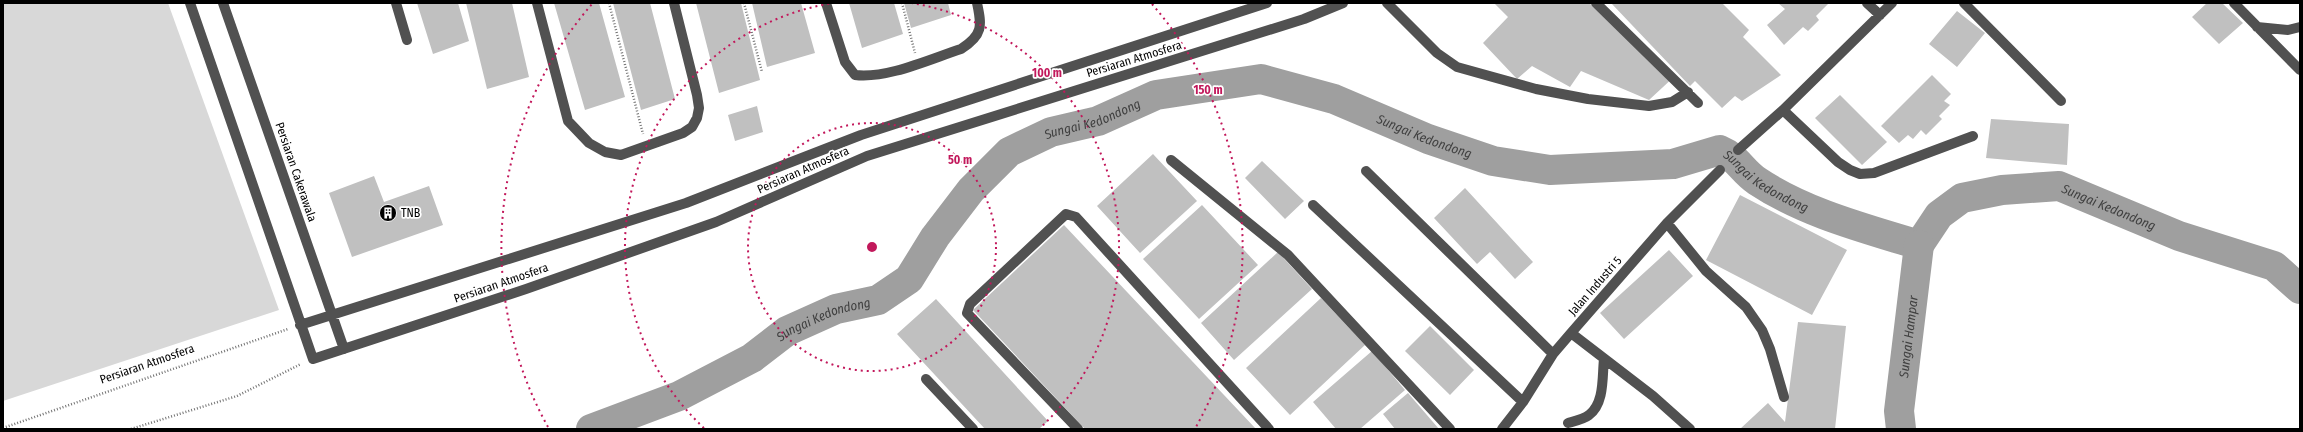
<svg xmlns="http://www.w3.org/2000/svg" width="2303" height="432" font-family="'Fira Sans Condensed',sans-serif">
<rect width="100%" height="100%" fill="#fff"/>
<path fill="#d8d8d8" d="M3 3H168L279 310 3 401Z"/>
<g fill="none" stroke-linecap="round" stroke-linejoin="round">
<g stroke="#9f9f9f" stroke-width="30">
<path id="s1" d="M591 429 679 396 752 358 787 331 836 309 878 300 909 279 935 237 971 190 1009 152 1051 132 1098 121 1156 95 1261 79 1334 99 1428 139 1493 161 1550 170 1673 164 1720 150C1737 157 1742 171 1757 181 1805 213 1864 228 1919 245L1939 215 1962 198 2002 190 2059 186 2179 236 2274 266 2300 289"/>
<path id="s2" d="M1901 429 1899 411 1919 245"/>
</g>
</g>
<path fill="#c0c0c0" d="M417 3H458L469 41 433 54Z
M466 3H512L529 77 487 89Z
M554 3H599L625 97 585 110Z
M613 3H650L675 99 641 110Z
M696 3H741L760 80 719 93Z
M752 3H801L815 53 767 67Z
M849 3H894L903 34 862 48Z
M904 3H948L951 15 911 28Z
M1494 3H1589L1676 75 1649 100 1581 71 1570 87 1532 66 1517 79 1483 43 1508 17Z
M1611 3H1722L1749 30 1743 37 1781 75 1742 101 1735 96 1722 108 1695 81 1690 86Z
M1778 3H1829L1816 16 1819 20 1808 31 1803 27 1784 45 1767 25 1785 9Z
M2207 3H2222L2243 23 2219 44 2192 17Z
M1957 11 1985 33 1957 67 1929 44Z
M1932 75 1951 94 1944 101 1950 105 1939 116 1942 119 1926 135 1921 130 1913 139 1908 135 1899 143 1881 126Z
M1840 95 1887 142 1862 165 1815 118Z
M757 106 763 132 735 141 728 115Z
M1991 119 2069 124 2067 165 1986 158Z
M1153 154 1197 201 1140 253 1097 206Z
M1262 161 1304 201 1285 219 1245 178Z
M374 176 384 202 429 186 443 225 352 257 329 193Z
M1465 188 1533 262 1515 279 1490 252 1477 264 1434 218Z
M1740 195 1847 250 1812 315 1706 260Z
M1202 205 1258 265 1199 319 1143 259Z
M1064 225 1256 429H1085L973 310Z
M1669 250 1693 276 1624 339 1600 313Z
M1278 252 1312 289 1234 360 1201 323Z
M1321 298 1365 345 1290 415 1246 368Z
M936 299 1048 421 1039 429H985L897 334Z
M1798 322 1846 326 1835 429H1740L1768 403 1785 422Z
M1430 326 1474 370 1450 395 1405 351Z
M1372 351 1405 390 1360 429H1336L1313 402Z
M1408 393 1439 429H1395L1383 414Z"/>
<g fill="none" stroke-linecap="round" stroke-linejoin="round">
<path stroke="#737373" stroke-width="2.5" stroke-dasharray="1 2" stroke-linecap="butt" d="M609 3 643 134
M744 3 762 72
M902 3 915 53
M3 428 288 329
M131 429 237 396 301 364"/>
<path stroke="#515151" stroke-width="10" d="M190 3 313 359 526 289 716 222 867 156 1304 19 1343 3
M223 3 344 349
M396 3 407 40
M537 3 568 121 589 143 605 152 621 155 683 133 692 127 697 118 699 108 697 95 674 3
M826 3 845 62 855 75C887 79 930 59 961 49 983 35 982 26 977 3
M1387 3 1437 53 1457 67 1536 89 1588 99 1649 106 1672 102 1688 92
M1596 3 1698 103
M1867 3 1880 15
M1964 3 2061 101
M2234 3 2300 70
M2257 27 2288 30 2300 27
M1783 110 1838 162 1850 170 1860 174 1874 173 1973 136
M1738 150 1783 110 1892 3
M1171 160 1288 255 1450 429
M1366 171 1553 354
M1313 205 1523 402
M1667 223 1706 271 1746 307 1762 330 1770 349 1784 397
M300 325 686 203 861 135 1267 3
M1571 333 1653 396 1690 429
M926 379 973 429
M1568 423C1575 421 1584 419 1589 415 1605 403 1602 376 1604 359
M1078 429 967 313 970 304 1066 214 1076 217 1269 429
M1502 429 1523 402 1553 354 1571 333 1667 223 1720 170"/>
</g>
<g fill="none" stroke="#c2185b" stroke-width="2" stroke-dasharray="2 4">
<circle cx="872" cy="247" r="124"/>
<path d="M704 428A247 247 0 0 1 833 3M911 3A247 247 0 0 1 1040 428"/>
<path d="M548 427A371 371 0 0 1 592 4M1152 4A371 371 0 0 1 1196 427"/>
</g>
<defs>
<g id="building-disc" transform="scale(0.9)"><circle r="9.5" fill="#000" stroke="#fff"/><path d="M-4-6H4V6H1V3H-1V6H-4ZM-2.5-4.3h1.7v1.8h-1.7ZM.8-4.3h1.7v1.8H.8ZM-2.5-1h1.7V.8h-1.7ZM.8-1h1.7V.8H.8Z" fill="#fff"/></g>
</defs>
<g fill-rule="evenodd">
<use href="#building-disc" x="388" y="213"/>
</g>
<g text-anchor="middle" dominant-baseline="central" stroke-width="3.5" stroke-linejoin="round" paint-order="stroke">
<g font-size="12" fill="#000" stroke="#fff">
<text transform="translate(1134 59) rotate(-17)">Persiaran Atmosfera</text>
<text transform="translate(803 170) rotate(-24)">Persiaran Atmosfera</text>
<text transform="translate(296 172) rotate(71)">Persiaran Cakerawala</text>
<text transform="translate(501 283) rotate(-19)">Persiaran Atmosfera</text>
<text transform="translate(1595 286) rotate(-49)">Jalan Industri 5</text>
<text transform="translate(147 364) rotate(-19)">Persiaran Atmosfera</text>
</g>
<g font-size="12" fill="#000" stroke="#fff" text-anchor="start">
<text x="401" y="213">TNB</text>
</g>
<g font-size="13" font-style="italic" fill="#404040" stroke="#fff">
<text stroke="none"><textPath href="#s1" startOffset="607">Sungai Kedondong</textPath></text>
<text stroke="none"><textPath href="#s1" startOffset="955">Sungai Kedondong</textPath></text>
<text stroke="none"><textPath href="#s1" startOffset="1314">Sungai Kedondong</textPath></text>
<text stroke="none"><textPath href="#s1" startOffset="1698">Sungai Kedondong</textPath></text>
<text stroke="none"><textPath href="#s1" startOffset="259">Sungai Kedondong</textPath></text>
<text stroke="none"><textPath href="#s2" startOffset="93">Sungai Hampar</textPath></text>
</g>
</g>
<circle cx="872" cy="247" r="6" fill="#c2185b" stroke="#fff" stroke-width="2"/>
<g font-size="12" text-anchor="middle" font-weight="bold" fill="#c2185b" stroke="#fff" stroke-width="3.5" stroke-linejoin="round" paint-order="stroke">
<text x="1047" y="77">100 m</text>
<text x="1208" y="94">150 m</text>
<text x="960" y="164">50 m</text>
</g>
<rect width="2303" height="432" fill="none" stroke="#000000" stroke-width="8"/>
</svg>
